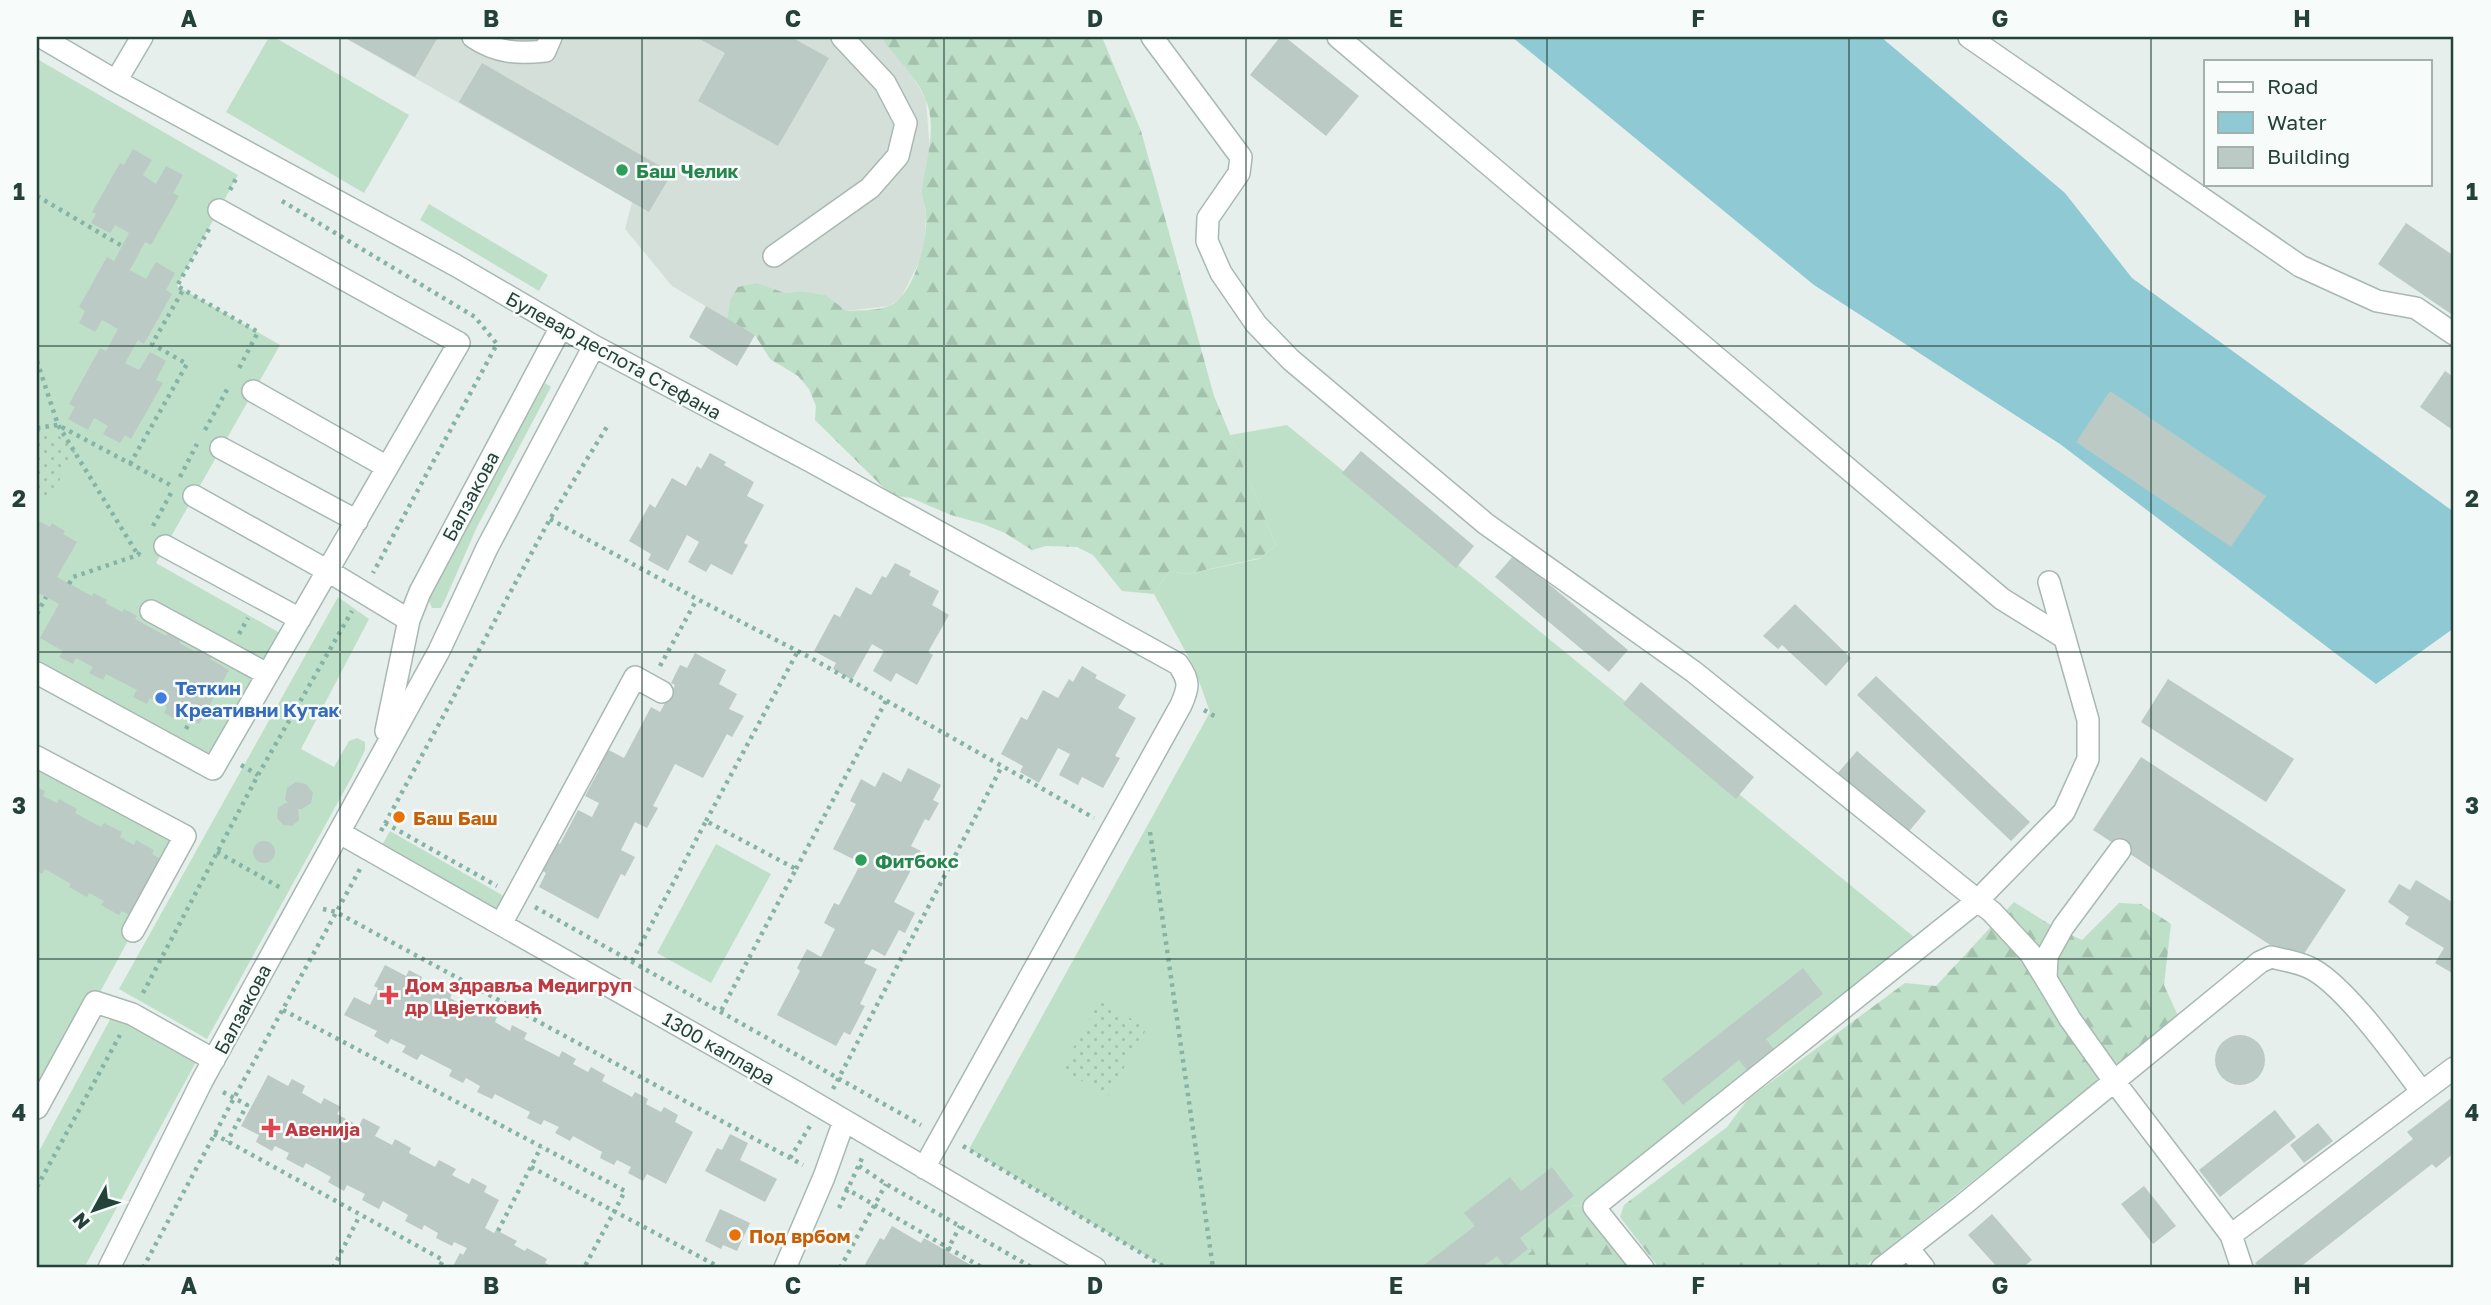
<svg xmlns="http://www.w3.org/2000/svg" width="2491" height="1305" font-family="'Golos Text',sans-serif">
<defs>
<pattern id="forest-firs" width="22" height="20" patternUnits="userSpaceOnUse" patternTransform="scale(1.75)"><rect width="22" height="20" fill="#bfe0c8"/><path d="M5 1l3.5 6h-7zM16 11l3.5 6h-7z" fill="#a4c1ad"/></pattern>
<pattern id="park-dots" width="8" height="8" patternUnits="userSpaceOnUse" patternTransform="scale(1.75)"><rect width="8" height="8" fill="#bfe0c8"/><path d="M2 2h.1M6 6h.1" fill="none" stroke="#a4c1ad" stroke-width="1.8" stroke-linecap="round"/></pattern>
</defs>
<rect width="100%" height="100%" fill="#e6efeb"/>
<path fill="#d4dfda" d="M343 37H881L912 75 926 100 930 152 922 193 926 215 924 252 901 298 889 306 846 311 826 295 801 291 785 293 758 283 730 300 727 319 672 286 625 229 632 202Z"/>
<path fill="#bfe0c8" d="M269 37H274L409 115 364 193 226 112Z
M37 59 238 175 177 286 280 345 156 563 289 638 212 770 37 674Z
M429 204 548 275 539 291 420 220Z
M545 383 551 387 477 527 445 600 441 608H432L428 599Z
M1287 425 1914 937 1592 1194 1584 1206 1572 1205C1559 1221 1530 1260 1512 1268 1506 1270 1500 1268 1495 1265L1492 1268H1166L969 1149 1210 712 1194 667 1154 594 1169 571 1187 574 1259 559 1276 545 1230 435Z
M338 597 369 619 301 749 334 767 349 741 357 738 365 742V750L353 775 207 1039 119 989Z
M37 757 185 836 37 1108Z
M390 831 509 899 502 913 382 845Z
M716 844 771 874 711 983 657 953Z
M113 1014 197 1060 84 1268H37V1155Z"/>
<path fill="url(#forest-firs)" d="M881 37H1102L1141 131 1214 396 1276 545 1260 558 1187 574 1169 571 1154 594 1122 591 1093 555 1077 547 1046 546 1032 550 1005 533 983 524 951 515 911 498 891 495 815 420 816 406 809 389 798 376 770 359 755 335 727 319 730 300 738 287 758 283 785 293 801 291 826 295 846 311C860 310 876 311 889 306 914 296 928 240 926 215 926 206 921 198 922 189 926 160 938 127 925 98 915 74 895 58 881 37Z
M2014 902 2049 924 2082 940 2119 903 2141 904 2171 924 2164 985 2179 1018 1863 1268H1659L1620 1217 1624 1205 1727 1127 1748 1099 1905 983 1936 986Z
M1572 1205 1584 1206 1634 1268H1511L1532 1251 1530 1239Z"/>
<path fill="url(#park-dots)" d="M37 424 78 446 49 500 37 493Z
M1100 1001 1147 1028 1108 1096 1061 1069Z"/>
<path fill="#8ec9d4" d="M1512 37H1881L2065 193 2132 278 2454 512V628L2376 684 2060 444 1814 285Z"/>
<path fill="#bbcac4" d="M344 37H438L415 77Z
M696 37H791L829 58 778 146 698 101 725 53Z
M1280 37H1285L1359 96 1326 136 1250 75Z
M482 63 672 173 649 212 459 102Z
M133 149 152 160 143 175 156 184 166 166 183 175 173 193 179 196 151 245 145 242 130 270 146 279 156 262 175 273 166 290 172 294 144 344 138 340 125 363 139 370 150 352 166 361 156 380 163 383 131 439 125 435 120 443 103 434 108 426 94 418 88 430 68 419 75 407 69 404 100 348 106 351 118 329 102 320 95 332 79 323 85 311 79 307 107 257 114 261 129 233 115 225 110 233 91 223 96 214 92 212 120 163 124 165Z
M2406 223 2454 256V316L2378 264Z
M706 306 755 335 737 366 689 337Z
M2445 371 2454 377V431L2420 407Z
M2110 391 2266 496 2231 547 2076 442Z
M1361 451 1474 546 1456 568 1342 473Z
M710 453 726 462 724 465 754 482 747 496 764 505 744 543 748 545 732 575 711 564 706 572 688 562 699 542 687 535 668 571 648 560 651 554 629 541 650 504 655 508 672 478 686 486 697 466 701 469Z
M37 520 50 527 52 523 65 531 63 534 77 542 57 577 92 596 94 593 107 600 105 603 122 612 124 609 137 616 135 619 166 636 168 632 182 640 179 643 196 652 198 648 212 656 210 659 229 670 199 724 180 714 177 720 164 713 167 707 150 698 147 704 133 697 137 690 106 674 103 680 89 673 93 667 76 658 73 664 59 657 63 651 40 638 59 604 37 592Z
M1514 555 1628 650 1609 672 1495 577Z
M895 563 911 571 909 575 939 591 932 605 949 615 928 652 933 655 917 685 896 673 891 682 873 671 884 651 872 644 852 680 833 669 836 663 814 651 834 614 840 617 856 587 871 595 882 576 886 578Z
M1795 604 1851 658 1826 686 1782 645 1778 649 1763 636Z
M695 653 726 670 719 684 737 694 729 709 744 716 732 737 727 734 703 778 675 764 653 806 658 808 647 828 635 822 621 850 635 857 625 876 621 874 598 919 539 887 546 873 541 870 555 841 560 844 578 810 592 817 599 803 585 796 599 770 593 767 603 747 624 758 651 707 660 712 675 685 671 683 680 665 687 668Z
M1082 666 1097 675 1095 678 1126 695 1118 708 1136 718 1115 756 1120 758 1103 788 1082 777 1078 785 1059 775 1070 754 1058 748 1039 783 1020 772 1023 766 1001 754 1021 717 1027 720 1043 690 1058 698 1069 679 1073 682Z
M1876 676 2030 822 2011 841 1857 695Z
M2168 679 2294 759 2266 802 2141 722Z
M1641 682 1754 777 1736 799 1623 704Z
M1857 751 1926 811 1905 836 1836 775Z
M2141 757 2346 890 2298 963 2093 830Z
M908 768 941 785 933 800 939 803 929 821 925 819 911 846 921 851 894 902 915 913 905 933 899 930 885 956 872 949 864 963 877 969 860 1004 865 1006 850 1035 844 1032 836 1046 777 1015 800 971 797 968 807 949 821 957 835 929 824 923 834 903 839 905 861 863 833 849 856 804 850 801 861 779 875 787 883 772 901 782Z
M296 782 306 784 313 793 311 803 302 809H298L299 820 292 826 283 825 277 818 278 808 285 803H288L285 799 287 788Z
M37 787 45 791 43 796 57 803 59 799 77 809 75 813 101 827 104 823 122 832 120 837 134 845 136 840 154 850 152 854 166 862 135 918 122 911 119 915 101 905 104 901 89 893 87 897 69 887 71 884 45 869 42 874 37 871Z
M253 852a11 11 0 1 1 22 0a11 11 0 1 1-22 0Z
M2416 880 2454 903V974L2435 963 2444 948 2405 924 2409 917 2388 902 2399 884 2410 890Z
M385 965 406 976 409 970 422 977 420 983 435 991 438 986 452 994 450 998 481 1015 484 1010 497 1017 495 1022 510 1031 512 1025 527 1033 524 1039 559 1057 562 1051 576 1059 573 1064 588 1072 591 1067 605 1075 602 1081 632 1097 635 1092 648 1099 646 1104 661 1112 664 1107 678 1115 675 1122 693 1132 666 1184 647 1174 643 1181 628 1173 631 1167 617 1160 614 1165 600 1158 602 1152 573 1136 570 1141 555 1133 559 1127 544 1120 541 1125 527 1118 530 1112 495 1094 492 1099 477 1092 480 1086 466 1078 463 1083 449 1076 452 1070 421 1054 417 1060 402 1052 406 1046 391 1039 388 1044 374 1036 377 1031 344 1015 354 997 370 1005 378 988 374 986Z
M1803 968 1823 994 1766 1039 1774 1049 1747 1070 1739 1060 1683 1105 1662 1079Z
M2215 1060a25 25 0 1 1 50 0a25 25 0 1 1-50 0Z
M268 1075 288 1086 292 1079 305 1086 302 1093 321 1104 324 1098 341 1107 337 1114 359 1126 363 1118 380 1127 375 1136 392 1145 395 1139 411 1148 409 1153 435 1167 439 1160 456 1169 452 1175 469 1184 472 1178 487 1186 484 1192 499 1200 485 1228 494 1233 496 1230 517 1241 514 1245 525 1251 527 1248 547 1259 545 1263 556 1268H452L460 1253 463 1255 467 1248 454 1242 452 1246 436 1238 438 1233 424 1225 422 1230 405 1221 408 1215 383 1201 379 1209 362 1200 365 1194 347 1185 344 1191 328 1182 331 1177 306 1163 303 1168 286 1159 289 1153 275 1146 272 1151 256 1142 259 1135 241 1126Z
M2454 1096V1153L2436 1168 2432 1164 2299 1268H2260L2255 1263 2413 1139 2407 1132Z
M2275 1110 2296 1137 2220 1197 2199 1170Z
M2318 1123 2333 1141 2304 1163 2290 1145Z
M730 1134 748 1143 740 1160 777 1179 765 1202 705 1171 717 1148 722 1150Z
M1552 1167 1574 1196 1520 1238 1528 1249 1505 1267 1497 1256 1481 1268H1420L1475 1226 1464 1213 1510 1177 1521 1191Z
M2144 1186 2176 1226 2153 1244 2121 1204Z
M720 1209 750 1223 737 1251 723 1245 721 1249 705 1241Z
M1992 1214 2032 1260 2022 1268H1998L1968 1235Z
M892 1226 921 1243 924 1238 976 1268H863L880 1238 884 1240Z"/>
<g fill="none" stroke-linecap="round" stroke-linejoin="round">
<g stroke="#a8b8b2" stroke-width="24">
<path id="minor" d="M41 37 116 81 455 265 594 346 812 462 1178 664C1190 681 1189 687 1181 705L924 1168
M473 37C496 53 518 54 545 51L551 37
M1152 37 1241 157 1239 173 1208 218 1207 241 1221 273 1256 324 1291 360 1486 524 1694 672 1992 912 2030 953 2046 979
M1338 37 2002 599 2065 638
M1969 37 2300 266 2377 301 2416 308 2454 334
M116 81 142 37
M774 256 870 188 898 156 906 123 885 83 842 37
M253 391 387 467
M221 448 357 521
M194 496 328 571 409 620
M165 546 300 619
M151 611 267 674
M37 673 213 769 459 343 219 210
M386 731 409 620 420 592 561 327
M37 757 185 836 133 931
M340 833 796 1092 1095 1268
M2120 850 2063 927 2047 956 2046 979 2070 1019 2114 1081 2231 1235 2242 1268
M501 924 635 677 662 692
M37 1108 95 1002 132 1014 214 1060
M2231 1235 2454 1068
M1908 1248 1924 1268
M109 1268 202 1081 439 651 487 548 594 346
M785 1268 824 1177 844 1121
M1643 1268 1594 1207 1976 902 2064 812 2088 759V720L2049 582
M1882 1268 1963 1205 2260 962 2271 957C2284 960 2297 962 2308 967 2343 982 2398 1060 2422 1092"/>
</g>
<path stroke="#86b3a5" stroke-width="4.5" stroke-dasharray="3.5 5" stroke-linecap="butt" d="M230 190 238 175
M37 196 122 246
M282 201 475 317 497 344 373 573
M209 229 177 286 258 332 237 372
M37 361 58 425 138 555
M37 428 58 425 174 487
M205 430 229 386
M130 464 187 364 152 344 183 290
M180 477 197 444
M550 519 697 599 811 658 1094 818
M153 526 171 493
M69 584 73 577 138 555 141 549
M37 614 46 597
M239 634 248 618
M660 666 697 599
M1204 710 1216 717
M186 729 191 720
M241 765 258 775
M706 821 798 651
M385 823 497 886
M381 831 550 519 608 425
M1150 832 1213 1268
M217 852 281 888
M796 869 886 701
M535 907 921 1125
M323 909 336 912 803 1165
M632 961 706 821 796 869 721 1011
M143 993 258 775 352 611
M283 1010 625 1191 584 1268
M833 1089 1002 766
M223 1092 247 1105 227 1142
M214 1134 443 1260 439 1268
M963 1146 1166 1268
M790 1158 810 1126
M859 1166 886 1184 1033 1268
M531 1167 721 1268
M37 1187 120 1035
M845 1188 983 1268
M839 1208 863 1156
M498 1231 541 1147
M947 1251 960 1226
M143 1268 234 1098 360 869
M333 1268 360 1215
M840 1268 886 1184"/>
<use href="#minor" stroke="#fff" stroke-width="21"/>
</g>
<path fill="none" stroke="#24423a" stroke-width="2" stroke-opacity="0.55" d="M340 37V1268M642 37V1268M944 37V1268M1246 37V1268M1547 37V1268M1849 37V1268M2151 37V1268M37 346H2454M37 652H2454M37 959H2454"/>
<g fill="#2e9e5b" stroke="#f7fbf9" stroke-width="2.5">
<circle cx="622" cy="170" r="7"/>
<circle cx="861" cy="860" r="7"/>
</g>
<circle fill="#3f7fe0" stroke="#f7fbf9" stroke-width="2.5" cx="161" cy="698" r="7"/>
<g fill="#e8710a" stroke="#f7fbf9" stroke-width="2.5">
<circle cx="399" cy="817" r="7"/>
<circle cx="735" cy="1235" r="7"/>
</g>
<g fill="#e0444e" stroke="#f7fbf9" stroke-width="2.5">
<path d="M385.5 984.5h7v7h7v7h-7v7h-7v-7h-7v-7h7z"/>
<path d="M267.5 1117.5h7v7h7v7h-7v7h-7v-7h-7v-7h7z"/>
</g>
<g text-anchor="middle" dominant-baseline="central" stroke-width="5" stroke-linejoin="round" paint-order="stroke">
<g font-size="19" font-weight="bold" fill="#27864d" stroke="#f7fbf9" text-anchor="start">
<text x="636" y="170">Баш Челик</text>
<text x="875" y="860">Фитбокс</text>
</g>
<g font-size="19" fill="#24423a" stroke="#f7fbf9">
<text transform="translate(614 355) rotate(29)">Булевар деспота Стефана</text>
<text transform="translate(470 496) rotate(-62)">Балзакова</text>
<text transform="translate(242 1009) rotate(-62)">Балзакова</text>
<text transform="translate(719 1048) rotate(30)">1300 каплара</text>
</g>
<g font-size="19" font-weight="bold" fill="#366cbe" stroke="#f7fbf9" text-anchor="start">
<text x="175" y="687">Теткин<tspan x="175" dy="22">Креативни Кутак</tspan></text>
</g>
<g font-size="19" font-weight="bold" fill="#c56008" stroke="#f7fbf9" text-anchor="start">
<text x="413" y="817">Баш Баш</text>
<text x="749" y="1235">Под врбом</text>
</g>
<g font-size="19" font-weight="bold" fill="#be3a42" stroke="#f7fbf9" text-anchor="start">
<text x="405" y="984">Дом здравља Медигруп<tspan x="405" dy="22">др Цвјетковић</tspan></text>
<text x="285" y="1128">Авенија</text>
</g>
</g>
<rect width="2491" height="1305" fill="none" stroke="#f7fbf9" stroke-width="77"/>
<rect x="2204" y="60" width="228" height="126" fill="#f7fbf9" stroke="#a3b1ad" stroke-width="2"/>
<rect x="2218" y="82" width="35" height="10" fill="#ffffff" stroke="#a3b1ad" stroke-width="2"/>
<text x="2267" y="94" font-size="21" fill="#24423a">Road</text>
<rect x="2218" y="112" width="35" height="21" fill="#8ec9d4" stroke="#a3b1ad" stroke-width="2"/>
<text x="2267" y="130" font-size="21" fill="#24423a">Water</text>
<rect x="2218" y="147" width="35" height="21" fill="#bbcac4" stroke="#a3b1ad" stroke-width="2"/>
<text x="2267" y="164" font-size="21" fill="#24423a">Building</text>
<g transform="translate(94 1210) rotate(230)" stroke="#f7fbf9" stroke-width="5" paint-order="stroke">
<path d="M0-5L12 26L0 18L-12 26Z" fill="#24423a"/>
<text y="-10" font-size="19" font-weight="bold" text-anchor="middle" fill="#24423a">N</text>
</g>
<rect x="38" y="38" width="2414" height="1228" fill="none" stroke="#24423a" stroke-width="2.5"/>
<g font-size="23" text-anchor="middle" font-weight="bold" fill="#24423a">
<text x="189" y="27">A</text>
<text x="491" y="27">B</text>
<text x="793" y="27">C</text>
<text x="1095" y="27">D</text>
<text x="1396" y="27">E</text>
<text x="1698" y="27">F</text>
<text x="2000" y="27">G</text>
<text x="2302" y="27">H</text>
<text x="19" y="200">1</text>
<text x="2472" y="200">1</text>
<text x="19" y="507">2</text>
<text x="2472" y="507">2</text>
<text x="19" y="814">3</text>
<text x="2472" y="814">3</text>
<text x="19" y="1121">4</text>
<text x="2472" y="1121">4</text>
<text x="189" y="1294">A</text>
<text x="491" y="1294">B</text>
<text x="793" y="1294">C</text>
<text x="1095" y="1294">D</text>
<text x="1396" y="1294">E</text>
<text x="1698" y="1294">F</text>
<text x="2000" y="1294">G</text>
<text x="2302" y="1294">H</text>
</g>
</svg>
